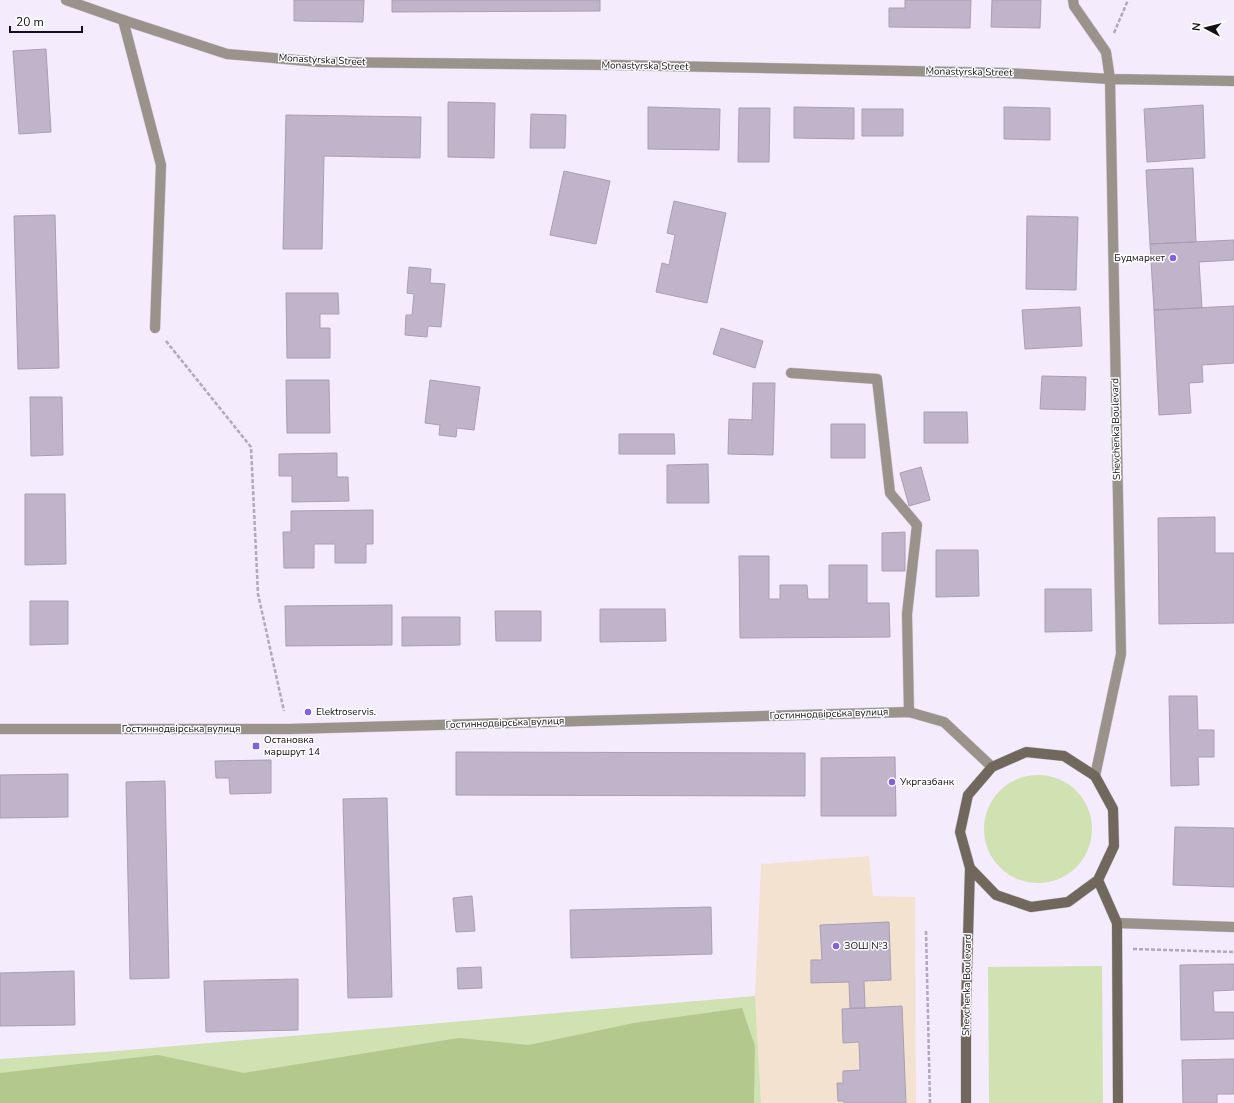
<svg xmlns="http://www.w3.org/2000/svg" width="1234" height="1103" font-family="'Nunito Sans',sans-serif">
<rect width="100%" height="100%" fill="#f4ebfc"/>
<path fill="#f3e2d0" d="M869 856 873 896 915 897 916 1103H761L755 996 761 864Z"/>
<path fill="#d0e1b2" d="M984 829a54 54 0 1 1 108 0a54 54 0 1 1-108 0Z
M1102 966 1103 1103H989L988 967Z
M755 996 761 1103H0V1059L117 1051Z"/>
<path fill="#b3c88c" d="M742 1008 755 1046 754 1103H0V1073L158 1055 244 1073 459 1038 529 1045 634 1023Z"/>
<path fill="#bfb4c9" stroke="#a99eb2" d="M294 0H364L363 22 294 21Z
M392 0H600V11L392 12Z
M905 0H971L970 28 889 27V8H905Z
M992 0H1041L1040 28 991 27Z
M46 49 51 132 19 134 13 51Z
M448 102 495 103 494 158 448 157Z
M1203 105 1205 158 1147 162 1144 109Z
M648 107 720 109 719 150 648 149Z
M794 107 854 108V139L794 138Z
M1004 107 1050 108V140L1004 139Z
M739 108H770L769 162H738Z
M862 109H903V136H862Z
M531 114 566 115 565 148H530Z
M286 115 421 117 420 158 324 156 322 249H283Z
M1193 168 1196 242 1150 244 1146 170Z
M564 171 610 181 596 244 550 235Z
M674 201 726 213 707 303 656 292 662 263 669 265 675 235 667 233Z
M55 215 59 368 18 369 14 216Z
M1027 216 1078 217 1076 290 1026 289Z
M1234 240V260L1199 262 1202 308 1154 310 1150 244Z
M409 267 431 269 430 283 445 284 441 327 428 326 427 337 405 335 406 315H412L414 294 407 293Z
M286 293H338L339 314H320V328H330V358H287Z
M1234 306V363L1202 365 1203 382 1189 383 1191 413 1159 415 1154 310Z
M1080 307 1082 346 1025 349 1022 310Z
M721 328 763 341 755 368 713 354Z
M1042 376 1086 377 1085 410 1040 409Z
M286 380H329L330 433H287Z
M430 380 480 387 474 430 457 428 456 437 439 435 440 425 425 423Z
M753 383H775L773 455 728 454 729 419 752 420Z
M30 397H62L63 455 31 456Z
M924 412H967L968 443H924Z
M831 424H865V458H831Z
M619 434H674L675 454H619Z
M337 453V477H348L349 501 292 502V476H279V454Z
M708 464 709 503H667V465Z
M921 467 930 500 909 506 900 473Z
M25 494H65L66 564 25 565Z
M373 510V544H366V563H335V544H314V568H284L283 532H291V511Z
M1215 517V553H1234V623L1159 624 1158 518Z
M905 532V571H882V533Z
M936 550H978L979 596 936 597Z
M739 556H769V599H780V585H807L808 599H829V565H867V603H889L890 637 740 638Z
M1045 589H1091L1092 631 1045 632Z
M30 601H68V644L30 645Z
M392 605V645L286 646 285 606Z
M600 609H665L666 641 600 642Z
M495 611H541V641H496Z
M402 617H460V645L402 646Z
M1169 696H1197L1198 730H1214V757H1198L1199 785 1171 786Z
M456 752 805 753V796L456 795Z
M895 757 896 816H821V758Z
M271 760V793L230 794 229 778H216L215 761Z
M68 774V817L0 818V775Z
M165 781 169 978 130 979 126 782Z
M387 798 392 997 348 998 343 799Z
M1175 827 1234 828V887L1173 885Z
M472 896 475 931 456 932 453 898Z
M711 907 712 954 571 958 570 910Z
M889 922 891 980 864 981 865 1008H850L849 982 811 983V960H822L820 925Z
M1234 964V990L1213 991 1214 1012H1234V1039L1181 1040 1180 965Z
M481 967 482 988 458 989 457 968Z
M74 971 75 1025 0 1026V973Z
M298 979V1030L206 1032 204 981Z
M902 1006 906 1103H844V1101H838L837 1083H843V1071L860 1070 859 1042 843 1043 842 1009Z
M1234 1059V1094H1217V1103H1183L1182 1060Z"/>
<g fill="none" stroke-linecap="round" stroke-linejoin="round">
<g stroke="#d0c8d7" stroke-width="11">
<path id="lane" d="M123 20 161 165 155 328
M791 373 877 379 890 493 917 525 907 614 909 712"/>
</g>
<g stroke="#d0c8d7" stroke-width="11">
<path id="street" d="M66 0 123 20 227 54 319 62 615 65 1006 73 1110 79 1234 81
M1073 0 1074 6 1106 52 1110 79 1121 654 1095 776
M0 729H289L909 712 944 722 992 767
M1117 923 1234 927"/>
</g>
<g stroke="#d0c8d7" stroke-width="11">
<path id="secondary" d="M1098 880 1117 923 1118 1103
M966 1103V1006L970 868 960 832 968 795 992 767 1026 752 1064 756 1095 776 1113 809 1114 846 1098 880 1068 902 1031 907 996 895 970 868"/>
</g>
<path stroke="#b0a9b7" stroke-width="2.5" stroke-dasharray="4 2" stroke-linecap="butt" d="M1114 33 1128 0
M166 341 251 447 258 594 284 711
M926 931 930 1103
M1133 949 1234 952"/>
<use href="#lane" stroke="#99938b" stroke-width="10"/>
<use href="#street" stroke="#99938b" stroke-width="10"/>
<use href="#secondary" stroke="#70685c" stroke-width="10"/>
</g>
<g fill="#8560da" stroke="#fff" stroke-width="1.5">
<circle cx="1173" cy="258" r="4"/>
<circle cx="308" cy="712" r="4"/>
<rect x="252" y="742" width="8" height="8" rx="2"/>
<circle cx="892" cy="782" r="4"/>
<circle cx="836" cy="946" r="4"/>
</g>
<g text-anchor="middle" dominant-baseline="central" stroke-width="3" stroke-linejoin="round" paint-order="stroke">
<g font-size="10" fill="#130f16" stroke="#fff">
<text transform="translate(322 60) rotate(3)">Monastyrska Street</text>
<text transform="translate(645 66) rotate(1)">Monastyrska Street</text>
<text transform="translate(969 72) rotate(1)">Monastyrska Street</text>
<text transform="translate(1116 429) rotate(-91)">Shevchenka Boulevard</text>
<text transform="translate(829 714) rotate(-2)">Гостиннодвірська вулиця</text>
<text transform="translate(505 723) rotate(-2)">Гостиннодвірська вулиця</text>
<text x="181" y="729">Гостиннодвірська вулиця</text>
<text transform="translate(967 985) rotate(-89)">Shevchenka Boulevard</text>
</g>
<g font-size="10" fill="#130f16" stroke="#fff" text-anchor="start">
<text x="1165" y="258" text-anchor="end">Будмаркет</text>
<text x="316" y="712">Elektroservis.</text>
<text x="264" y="740">Остановка<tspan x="264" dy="12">маршрут 14</tspan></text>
<text x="900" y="782">Укргазбанк</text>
<text x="844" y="946">ЗОШ №3</text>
</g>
</g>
<g transform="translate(1206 28) rotate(277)" stroke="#ffffff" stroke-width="3" paint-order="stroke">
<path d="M0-3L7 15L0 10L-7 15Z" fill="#130f16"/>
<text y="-6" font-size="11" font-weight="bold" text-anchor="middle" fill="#130f16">N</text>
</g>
<path d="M10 26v6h72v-6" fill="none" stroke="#130f16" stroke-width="2"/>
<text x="16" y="26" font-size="12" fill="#130f16" stroke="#ffffff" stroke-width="3" paint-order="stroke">20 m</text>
</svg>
